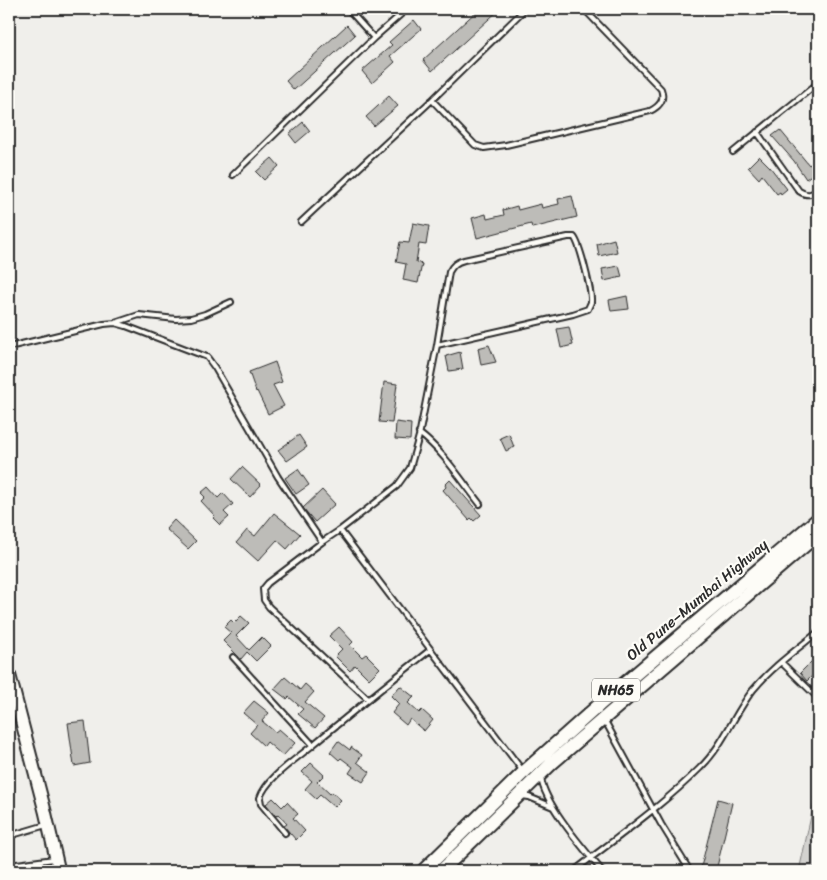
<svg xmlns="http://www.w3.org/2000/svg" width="827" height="880" font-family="Sriracha,sans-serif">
<rect width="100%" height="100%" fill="#f0efeb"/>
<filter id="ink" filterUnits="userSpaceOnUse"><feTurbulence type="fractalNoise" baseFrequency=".02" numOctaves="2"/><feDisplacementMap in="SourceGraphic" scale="10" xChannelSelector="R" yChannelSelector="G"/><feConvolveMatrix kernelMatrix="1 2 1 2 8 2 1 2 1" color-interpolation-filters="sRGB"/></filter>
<g filter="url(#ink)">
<path fill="#d3d2cf" stroke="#7f7e7d" d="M818 784V871H799Z"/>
<path fill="#bdbcb8" stroke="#2b2b2b" d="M479 9H500L432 71 423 60Z
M414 20 421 29 390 56 395 62 372 83 362 71 392 45 389 42Z
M347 25 355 35 294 90 286 81Z
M389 96 398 106 374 126 366 117Z
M303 122 310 131 296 143 289 134Z
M780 130 809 165 818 158V170L806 179 794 161 772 136Z
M759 156 770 167 787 189 781 194 780 192 777 194 762 175 759 179 748 167Z
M272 158 279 166 264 180 256 172Z
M572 196 577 217 532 228 531 224 477 238 472 218 486 214 487 219 504 215 503 210 517 206 518 210 541 204 542 208 559 204 558 199Z
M413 223 429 226 426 245 419 244 416 262 422 264 418 283 403 280 406 264 396 262 400 242 409 243Z
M614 239 617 252 599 256 597 244Z
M619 266 622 277 604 281 602 269Z
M627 296 629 309 611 311 609 300Z
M569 327 573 345 561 348 557 329Z
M489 345 496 362 481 365 478 348Z
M460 352 463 369 449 371 446 356Z
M275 362 282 382 273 385 284 406 268 414 257 391 256 392 249 372Z
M384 382 397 384 392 423 379 422Z
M396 422 411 424 410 440 395 439Z
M509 434 514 447 506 451 500 438Z
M299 435 307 447 287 461 278 450Z
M242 467 261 485 250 497 231 479Z
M298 469 309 485 296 494 285 478Z
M450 480 481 515 474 521 471 518 469 520 443 490 446 487 445 485Z
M208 487 218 498 223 493 233 504 224 512 229 517 220 525 213 518 215 516 201 501 205 497 201 493Z
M322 490 335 504 315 522 303 508Z
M274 513 300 534 287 549 277 540 258 561 237 542 247 530 255 536Z
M174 520 196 541 188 549 166 529Z
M241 616 249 623 236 636 249 650 262 637 271 646 256 661 247 652 241 659 223 641 231 633 224 627 231 620 234 623Z
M339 627 353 642 350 645 362 657 366 654 380 668 369 679 355 665 350 671 335 656 342 649 329 636Z
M818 655V670L807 681 800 673Z
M285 677 300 690 305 684 314 692 305 702 324 718 315 728 298 714 303 709 289 697 287 699 274 689Z
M400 686 414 697 408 703 419 713 422 710 433 720 424 731 410 719 406 725 392 713 399 704 391 696Z
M254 701 269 713 262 721 275 732 279 729 295 743 283 756 267 742 264 746 250 733 257 725 243 713Z
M85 721 90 763 74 766 68 723Z
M338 741 350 750 351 747 362 755 357 762 370 772 363 782 349 773 353 767 341 758 339 760 330 752Z
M311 763 324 775 317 782 330 794 332 792 341 800 334 807 320 795 316 799 305 789 312 781 302 772Z
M273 798 282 807 287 802 298 814 293 818 305 831 296 840 284 826 287 824 278 814 276 816 266 804Z
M718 799 732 803 716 871H700Z"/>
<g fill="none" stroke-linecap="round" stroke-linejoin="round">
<g stroke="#2b2b2b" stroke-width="8">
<path id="service" d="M348 9 374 38
M432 100 475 145 484 148 506 145 650 111C660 106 665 100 661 89L584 9
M757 132 799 191C807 196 811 195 818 190
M733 152 818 83
M233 175 374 38 407 9
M301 222 432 100 525 9
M115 323 139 315 176 319 191 318 205 314 231 302
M9 347 104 324 115 323 126 326 207 357 215 368 278 477 322 542 340 530 522 770
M419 433C444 452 461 480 480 504
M340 530 397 486 410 468 419 436 437 345 449 272C453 265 456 262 464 260L568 237H574C580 244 592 292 591 302 590 305 589 306 588 309L573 314 437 345
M322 542 268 583 263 589 264 600 269 607 368 699
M233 657 313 745
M781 662 818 698
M605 721 661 824 690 871
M541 778C545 805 584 849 602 871
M522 796 529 797 553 807
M285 833 261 804 260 798C266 778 298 758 314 744 352 712 391 681 430 650
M9 836 46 825
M9 865 54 859
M574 871C616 838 662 806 700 768 723 746 734 714 753 690 772 667 796 650 818 632"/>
</g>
<g stroke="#2b2b2b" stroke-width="15">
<path id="primary" d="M9 673 45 811 59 871"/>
</g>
<g stroke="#2b2b2b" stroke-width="16">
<path id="trunk" d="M423 871 524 772 598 706 818 519
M441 871 552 763 818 534"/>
</g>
<use href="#service" stroke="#fdfcf7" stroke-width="4"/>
<use href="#primary" stroke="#fdfcf7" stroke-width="11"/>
<use href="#trunk" stroke="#fdfcf7" stroke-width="12"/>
</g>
</g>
<g text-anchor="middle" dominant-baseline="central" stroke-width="4.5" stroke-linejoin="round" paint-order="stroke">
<rect fill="#fdfcf7" stroke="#6a6a68" stroke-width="1" x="592" y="678.5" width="48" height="23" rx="4"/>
<g font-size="14" font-weight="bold" fill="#2b2b2b">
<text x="616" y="690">NH65</text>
</g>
<g font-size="15" fill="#2b2b2b" stroke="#fdfcf7">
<text transform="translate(697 600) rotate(-40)">Old Pune–Mumbai Highway</text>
</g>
</g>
<rect width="827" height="880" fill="none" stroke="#fdfcf7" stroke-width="30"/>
<rect x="15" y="15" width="797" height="850" fill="none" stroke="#2b2b2b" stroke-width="2" filter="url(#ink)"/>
</svg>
